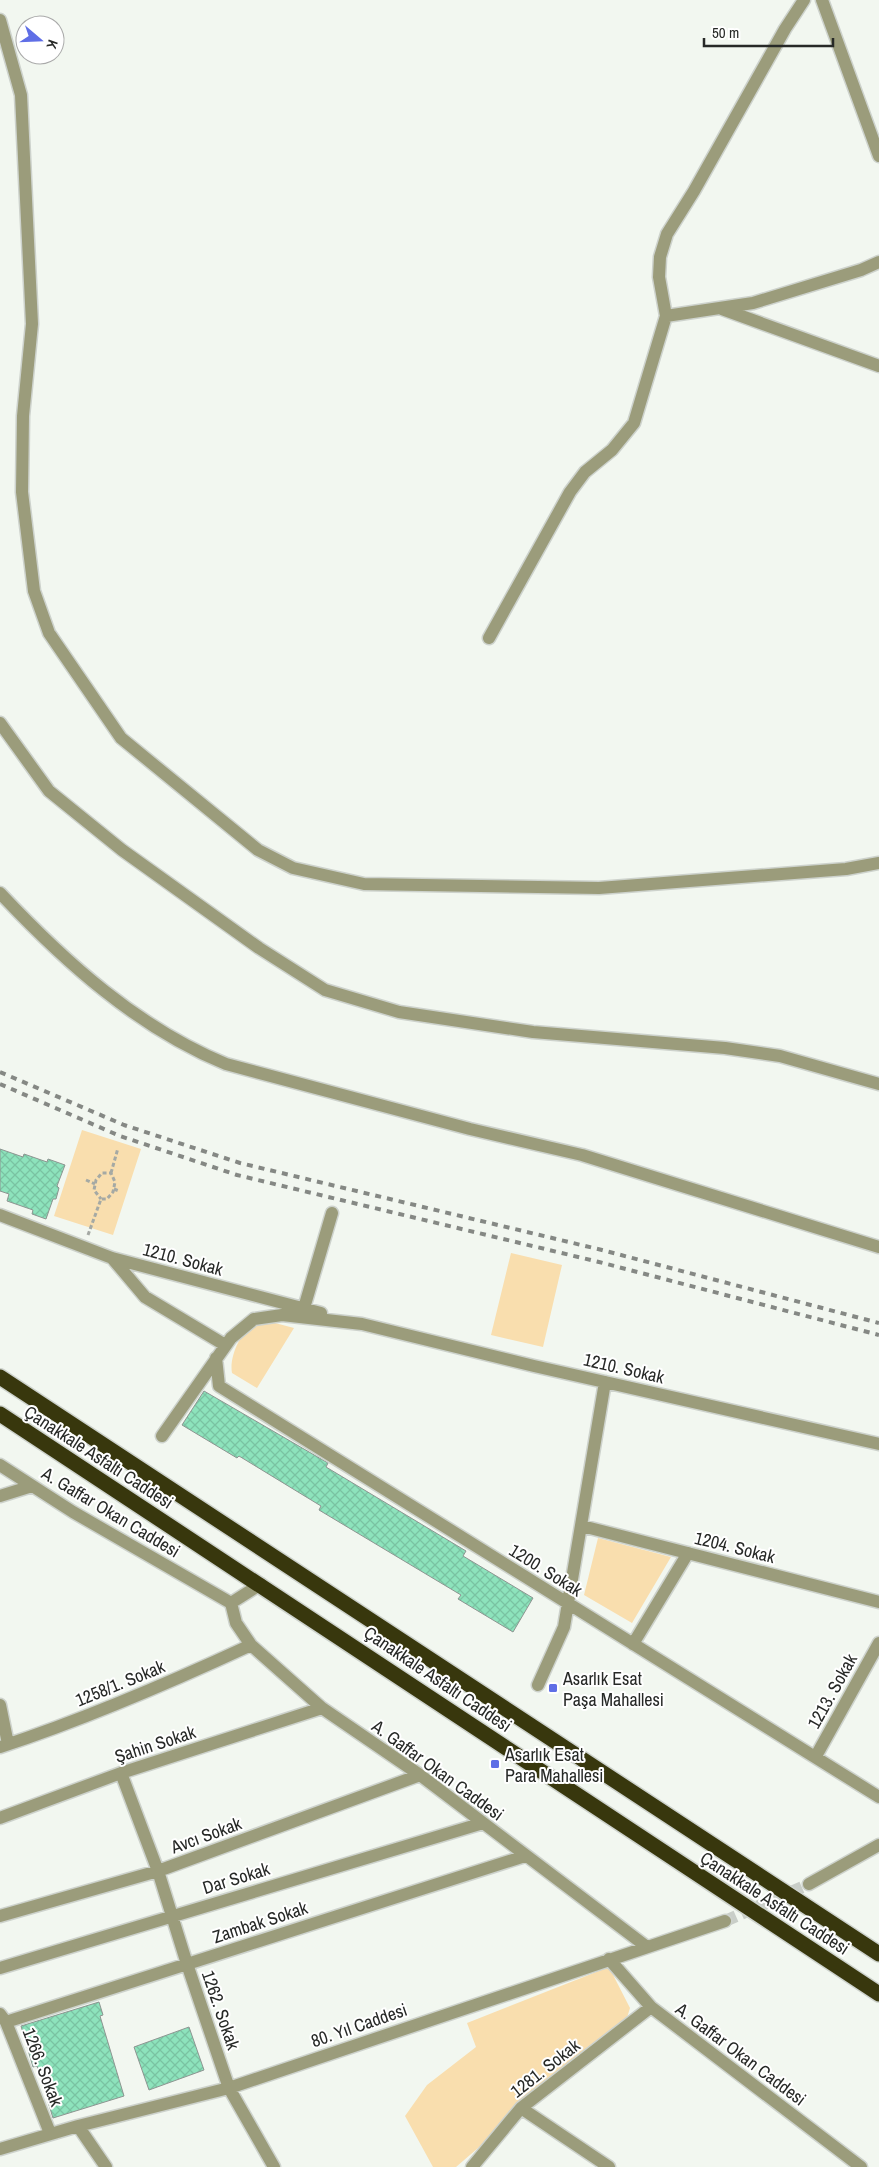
<svg xmlns="http://www.w3.org/2000/svg" width="879" height="2167" font-family="'Archivo Narrow',sans-serif">
<defs>
<pattern id="building-cross-hatch" width="8" height="8" patternUnits="userSpaceOnUse" patternTransform="scale(1.25)"><rect width="8" height="8" fill="#8de3bc"/><path d="M0 0l8 8M0 8l8-8" fill="none" stroke="#7ac3a2"/></pattern>
</defs>
<rect width="100%" height="100%" fill="#f2f7f0"/>
<path fill="#f9deae" d="M82 1130 141 1149 113 1235 54 1216Z
M511 1253 562 1265 543 1347 491 1335Z
M275 1323 294 1328 257 1388 232 1373C229 1358 240 1331 255 1325 261 1323 269 1323 275 1323Z
M598 1538 671 1557 632 1623 584 1595Z
M609 1967 630 2008 626 2021 456 2167H433L405 2116 427 2085 476 2047 467 2023Z"/>
<path fill="url(#building-cross-hatch)" stroke="#8d9591" d="M0 1149 23 1157 24 1154 47 1162 48 1159 65 1165 57 1186 59 1188 56 1199H53L46 1219 32 1214 33 1210 7 1201 9 1194 0 1191Z
M204 1391 328 1463 326 1467 466 1551 463 1556 533 1598 513 1632 458 1599 461 1595 319 1510 321 1506 239 1456 237 1458 182 1425Z
M99 2002 103 2015 100 2016 124 2096 53 2118 37 2066 33 2067 21 2026Z
M189 2027 204 2070 149 2090 134 2047Z"/>
<g fill="none" stroke-linecap="round" stroke-linejoin="round">
<path stroke="#c9cec8" stroke-width="12" stroke-dasharray="12 6" stroke-linecap="butt" d="M725 1921 809 1884"/>
<g stroke="#cdd2cc" stroke-width="15">
<path id="minor" d="M822 0 879 156
M0 20 21 95 32 324 23 416 22 492 34 591 49 633 121 738 258 850 293 868 364 884 599 888 846 869 879 863
M722 309 879 366
M666 316 753 303 861 270 879 262
M489 638 570 492 585 472 612 450 634 423 666 316 659 277 660 257 667 234 694 191 785 29 804 0
M0 723 49 791 122 850 259 948 325 990 399 1012 533 1032 725 1048 780 1056 879 1084
M0 893C65 962 138 1028 226 1064L470 1129 582 1155 879 1247
M0 1215 112 1258 321 1313
M112 1258 145 1297 225 1345
M304 1308 332 1213
M216 1358 219 1386 879 1797
M162 1436 231 1338 254 1319 282 1315 362 1324 534 1366 879 1444
M0 1465 73 1512 231 1603
M0 1496 32 1486
M582 1526 879 1602
M261 1584 231 1603 236 1623 251 1645 322 1708 420 1775 647 1947
M633 1644 688 1553
M538 1685 564 1627 605 1382
M0 1705 8 1744
M0 1747C86 1719 169 1683 251 1645
M816 1756 879 1643
M121 1773 158 1871 187 1964 229 2088 274 2167
M0 1818 121 1773 322 1708
M809 1884 879 1845
M0 1916 158 1871 420 1775
M609 1959 651 2007 861 2167
M0 1968 483 1823
M0 2014 6 2022 50 2133
M6 2022 525 1856
M521 2108 609 2167
M78 2126 106 2167
M0 2149 78 2126 229 2088 725 1921
M472 2167 521 2108 651 2007"/>
</g>
<g stroke="#cdd2cc" stroke-width="18">
<path id="highway" d="M0 1377 879 1954
M0 1414 879 1994"/>
</g>
<path stroke="#a5a9a4" stroke-width="3" stroke-dasharray="4 2.5" stroke-linecap="butt" d="M111 1173 118 1148
M86 1180 95 1184
M114 1189 119 1191
M88 1235 101 1199H107L113 1192 115 1182 111 1173H102L96 1180 94 1190 101 1199"/>
<use href="#minor" stroke="#9b9c7b" stroke-width="12"/>
<use href="#highway" stroke="#38370d" stroke-width="15"/>
<path stroke="#858884" stroke-width="4" stroke-dasharray="6 6" stroke-linecap="butt" d="M0 1072 124 1125 240 1163 602 1250 879 1323
M0 1084 120 1136 237 1175 599 1262 879 1335"/>
</g>
<g fill="#5f6ee6" stroke="#fff" stroke-width="2">
<rect x="548" y="1683" width="10" height="10" rx="2.5"/>
<rect x="490" y="1759" width="10" height="10" rx="2.5"/>
</g>
<g text-anchor="middle" dominant-baseline="central" stroke-width="4" stroke-linejoin="round" paint-order="stroke">
<g font-size="18" fill="#272927" stroke="#fff">
<text transform="translate(183 1259) rotate(15)">1210. Sokak</text>
<text transform="translate(624 1368) rotate(13)">1210. Sokak</text>
<text transform="translate(99 1457) rotate(33)">Çanakkale Asfaltı Caddesi</text>
<text transform="translate(111 1512) rotate(31)">A. Gaffar Okan Caddesi</text>
<text transform="translate(735 1547) rotate(14)">1204. Sokak</text>
<text transform="translate(546 1570) rotate(32)">1200. Sokak</text>
<text transform="translate(438 1679) rotate(34)">Çanakkale Asfaltı Caddesi</text>
<text transform="translate(120 1683) rotate(-22)">1258/1. Sokak</text>
<text transform="translate(832 1691) rotate(-61)">1213. Sokak</text>
<text transform="translate(155 1744) rotate(-18)">Şahin Sokak</text>
<text transform="translate(438 1770) rotate(36)">A. Gaffar Okan Caddesi</text>
<text transform="translate(206 1835) rotate(-20)">Avcı Sokak</text>
<text transform="translate(236 1878) rotate(-17)">Dar Sokak</text>
<text transform="translate(775 1903) rotate(33)">Çanakkale Asfaltı Caddesi</text>
<text transform="translate(260 1922) rotate(-18)">Zambak Sokak</text>
<text transform="translate(221 2010) rotate(71)">1262. Sokak</text>
<text transform="translate(359 2025) rotate(-19)">80. Yıl Caddesi</text>
<text transform="translate(741 2054) rotate(37)">A. Gaffar Okan Caddesi</text>
<text transform="translate(43 2067) rotate(69)">1266. Sokak</text>
<text transform="translate(545 2068) rotate(-38)">1281. Sokak</text>
</g>
<g font-size="18" fill="#272927" stroke="#fff" text-anchor="start">
<text x="563" y="1678">Asarlık Esat<tspan x="563" dy="21">Paşa Mahallesi</tspan></text>
<text x="505" y="1754">Asarlık Esat<tspan x="505" dy="21">Para Mahallesi</tspan></text>
</g>
</g>
<g transform="translate(40 40) rotate(109)"><circle r="24" fill="#ffffff" stroke="#a9a9a9"/>
<path d="M0-4L9 19L0 12L-9 19Z" fill="#5f6ee6"/>
<text y="-8" font-size="14" font-weight="bold" text-anchor="middle" fill="#272927">K</text>
</g>
<path d="M704 38v8h129v-8" fill="none" stroke="#272927" stroke-width="2.5"/>
<text x="712" y="38" font-size="15" fill="#272927" stroke="#ffffff" stroke-width="4" paint-order="stroke">50 m</text>
</svg>
